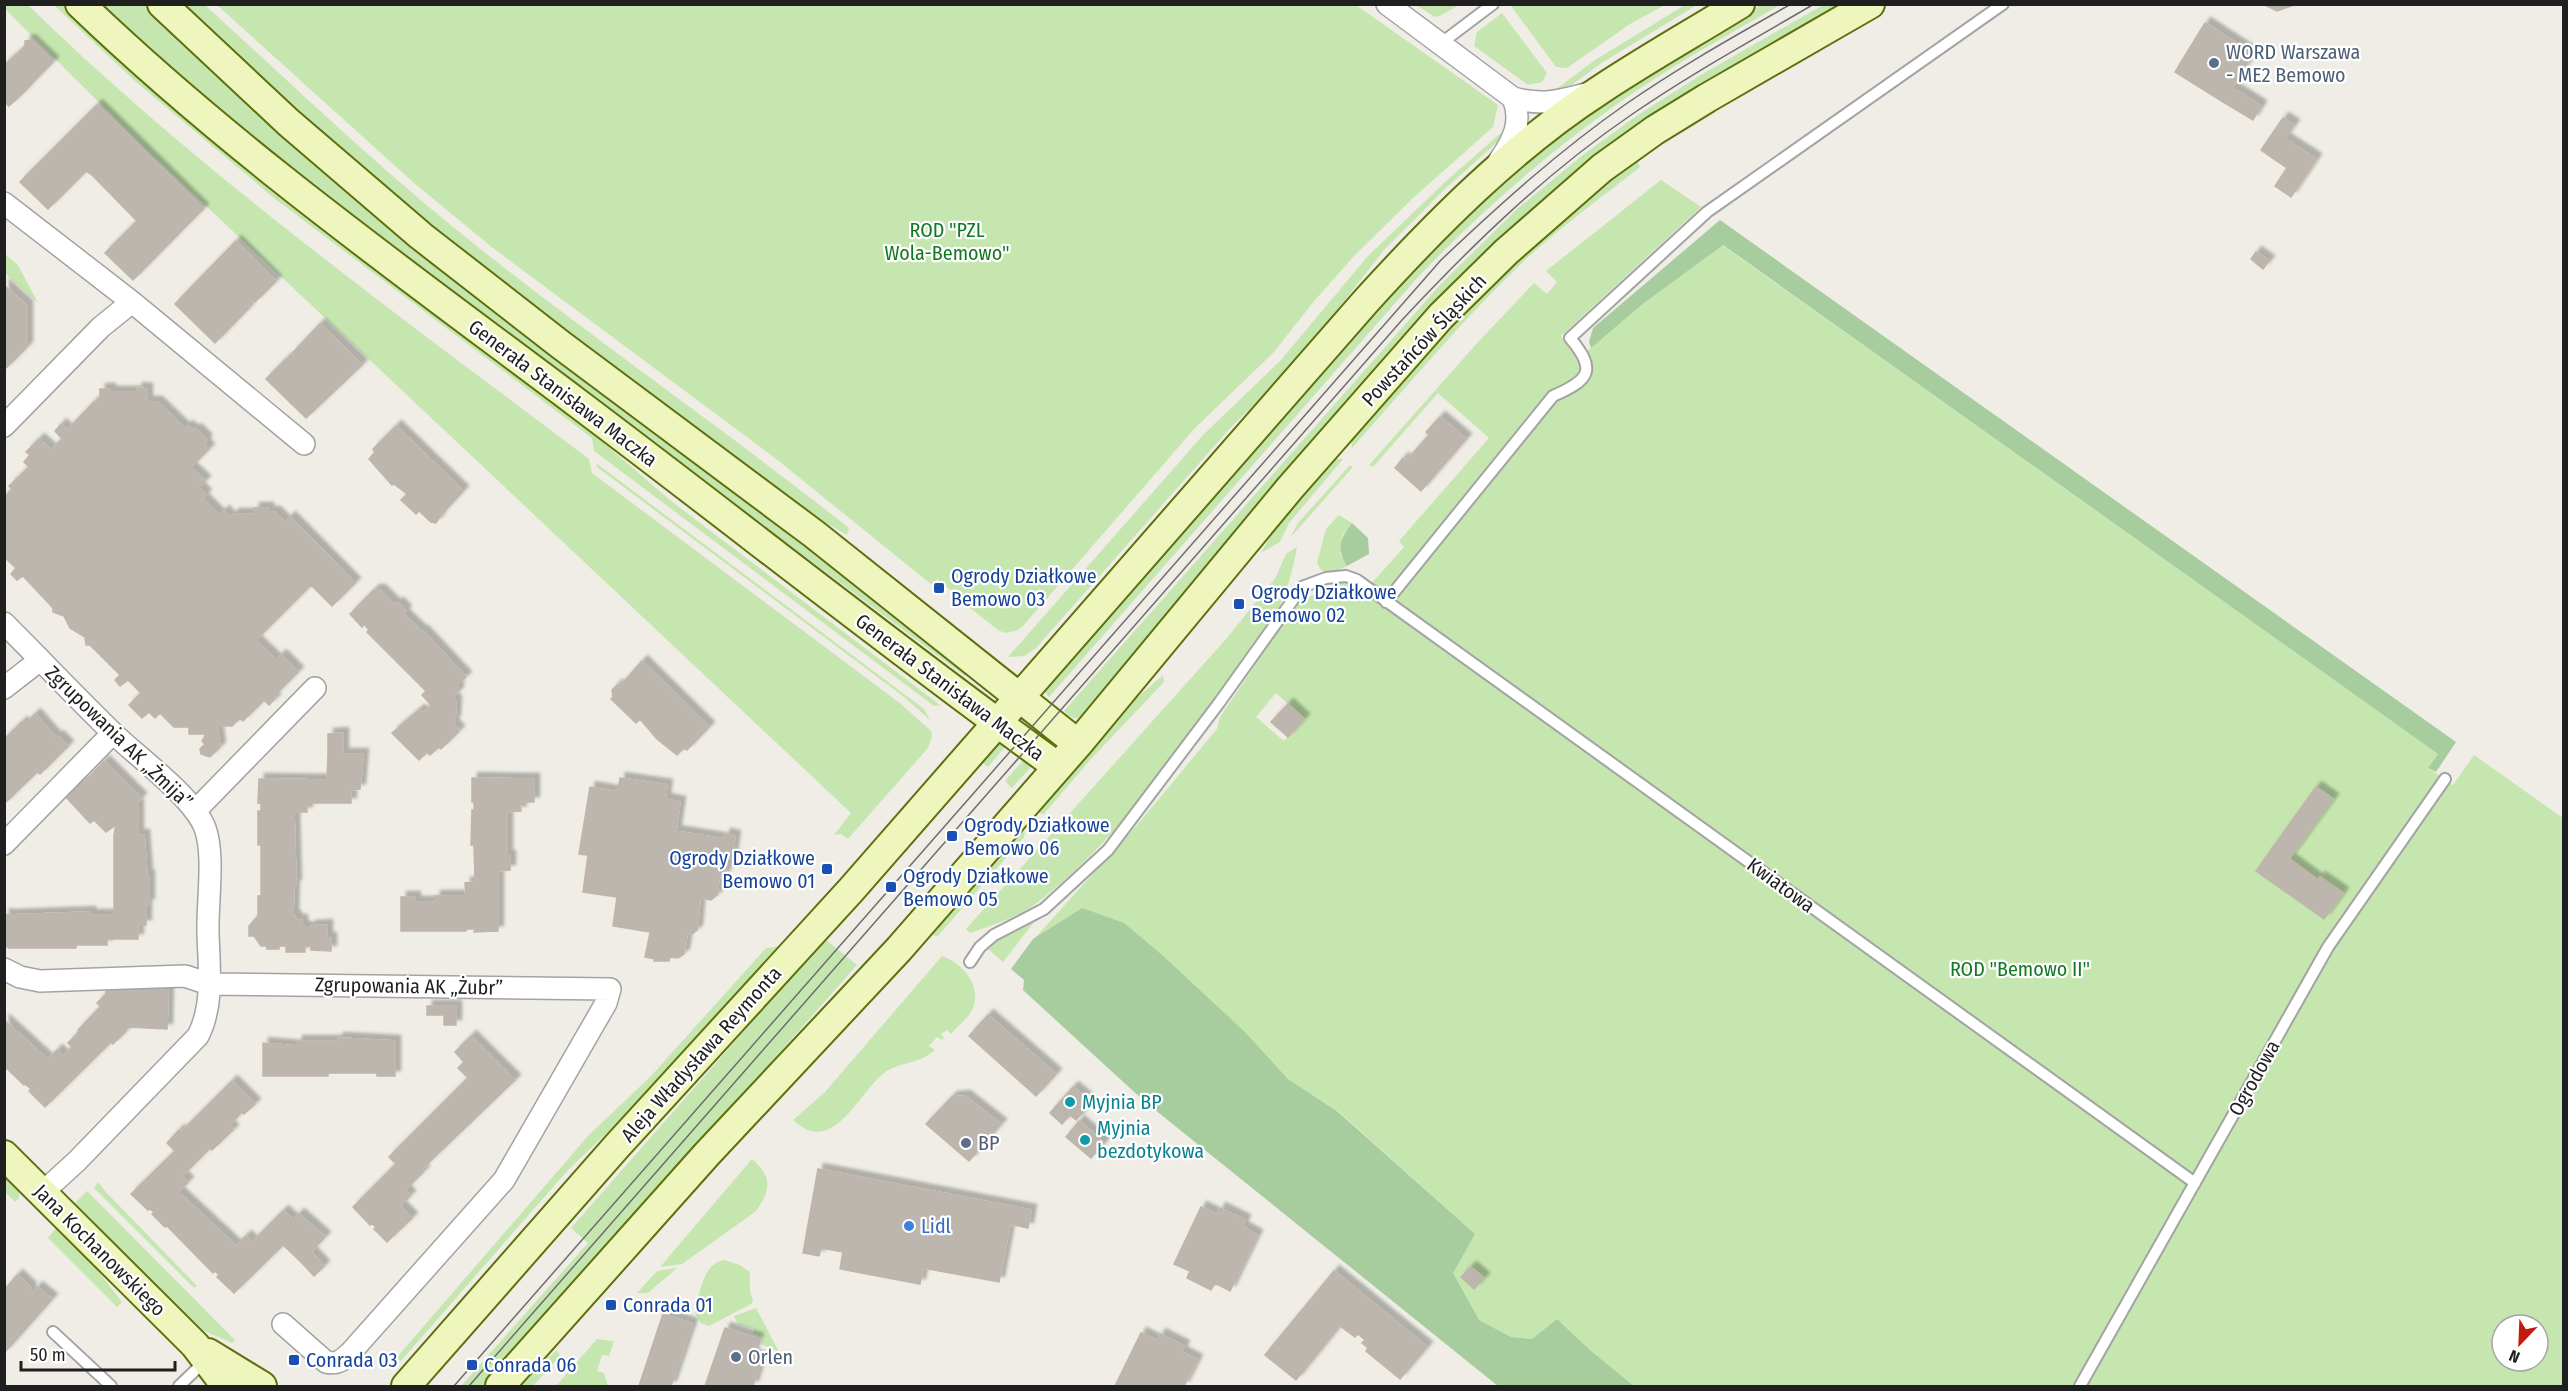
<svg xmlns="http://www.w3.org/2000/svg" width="2568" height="1391" font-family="'Fira Sans Condensed',sans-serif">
<defs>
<filter id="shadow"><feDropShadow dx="5.5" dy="-5.5" stdDeviation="1.5" flood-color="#0004"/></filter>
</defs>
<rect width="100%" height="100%" fill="#efede6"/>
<path fill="#c6e6af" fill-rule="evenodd" d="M1513 4H1665V5L1630 24 1567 68 1556 67 1511 6Z
M4 5H28C200 173 396 313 589 459L592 473 901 704 931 731 932 736 928 748 848 839 841 834 834 835 851 813 155 158 5 9Z
M54 5H62L199 129 273 190 576 419 671 501 940 705 934 706 594 451 592 438 274 198 135 81Z
M99 5H145L230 85 968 672 965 676 310 186 212 106Z
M183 5H205C296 88 386 175 483 251 603 346 729 433 849 528L847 535 807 512 461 252 339 148Z
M217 5H1356L1498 105 1493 127 1412 199 1354 256 1315 300 1273 353 1195 428 1023 626 1018 630 1005 633 998 630 951 593 952 591 937 579 932 585 775 458 493 248 414 183Z
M1416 5H1459L1440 16 1435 17Z
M1685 5H1697L1603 62 1562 92 1543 99 1595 60Z
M1761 5H1780C1733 32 1684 59 1639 89 1559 143 1486 206 1419 276L1049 697 1044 691 1360 326 1466 212 1556 136 1711 33Z
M1823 5H1845L1633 131 1090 711C1078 720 1075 721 1064 711L1439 286 1516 210 1584 154 1638 115 1699 76Z
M1502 13 1547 73 1542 82 1528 85 1474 46 1477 32Z
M1510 125 1505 135 1446 188 1384 250 1287 374 1233 425 1035 649 1024 656 1008 657 1204 434 1281 360 1368 256 1444 183Z
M1636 158 1640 167C1602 197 1562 226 1526 259 1464 318 1409 384 1352 448L1351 437 1493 277Z
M1661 180 1701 207 1561 336 1578 359 1644 303 1722 245 2438 754 2428 768 2453 785 2474 755 2563 818V1386H1634L1590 1350 1557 1319 1532 1339 1511 1337 1479 1320 1452 1273 1475 1234 1338 1111 1288 1079 1246 1033 1082 908 1034 939 1138 824 1217 729 1220 717 1295 606C1303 600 1334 583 1342 582 1350 582 1357 590 1363 593L1404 547 1399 541 1489 438 1438 393 1373 467 1369 465 1479 341 1534 283 1547 294 1557 282 1546 271ZM1276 693 1305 719 1284 741 1256 717ZM2502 1325H2538V1361H2502Z
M4 253 18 265 38 303 5 273Z
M1334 459H1343L1289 523 1280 542 1261 553 1278 522Z
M596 463 924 709 930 720 904 697 597 467Z
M1350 465 1353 467 1290 538 1298 523Z
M1339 515 1352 523 1343 535 1340 554 1347 566 1330 574 1321 570 1317 563 1326 529Z
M1297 547C1293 570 1287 591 1277 612 1266 633 1248 652 1235 672 1179 755 1116 841 1037 903 1017 918 993 925 970 933L966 929 1227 638 1276 577 1286 554Z
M1163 675 1164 682 1091 759 1043 815 1036 809 1123 710Z
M999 739 1010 741 988 767 980 760Z
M1028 755 1033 765 1012 788 1005 781Z
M1020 828 1025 832 1024 837 938 936 930 935Z
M1034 922 1003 962 988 949 1003 934Z
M825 939 857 965 485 1386H461L588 1243 571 1228Z
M781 946 699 1045 568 1170 401 1361 398 1359V1356L588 1136 651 1076 766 948Z
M942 956C962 963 982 985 973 1008 970 1017 957 1027 951 1034L947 1030 941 1034 944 1038 942 1040 937 1037 929 1046 935 1050C918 1065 898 1062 884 1073 858 1093 833 1158 793 1120L825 1092Z
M752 1159C773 1177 771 1191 755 1212L682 1264 660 1267Z
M4 1175 20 1189 19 1198 15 1202 5 1192Z
M98 1182 105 1191 197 1286 194 1288 94 1188Z
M87 1191 235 1340 232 1343 195 1327 72 1206Z
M58 1225 80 1248 122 1302 117 1307 48 1238Z
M724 1260 740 1265 750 1272V1290L753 1301 751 1304 709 1326 701 1323 695 1313C699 1296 702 1264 724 1260Z
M677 1268 648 1293H637L657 1271Z
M756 1308 778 1350 777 1351 761 1344 763 1337 753 1334 754 1329 738 1324 734 1316Z
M597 1339 614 1341 609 1356 602 1355 597 1371 604 1373 608 1386H556Z
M557 1350 560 1356 533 1386H518Z"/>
<path fill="#a7cc9d" d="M1720 220 2456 742 2436 772 2428 768 2438 754 1723 245 1644 303 1591 348 1589 342 1593 328Z
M1352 523 1368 538 1369 554 1347 566C1336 549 1340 539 1352 523Z
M1082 908 1124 923 1162 955 1246 1033 1288 1079 1337 1111 1475 1234 1453 1273 1479 1320 1511 1337 1532 1339 1557 1319 1590 1350 1634 1386H1498L1144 1101 1023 990 1024 980 1011 969 1033 939Z"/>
<path fill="#bcb6af" stroke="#c0b5a9" stroke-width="1.5" filter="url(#shadow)" d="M2263 4H2297L2277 11Z
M2205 23 2253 54 2223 102 2175 72Z
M30 40 53 62 38 77 16 55 25 46V41Z
M16 55 38 77 24 92 4 73V65Z
M4 73 24 92 9 106 4 102Z
M2232 88 2261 106 2253 120 2223 102Z
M97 105 203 209 133 280 105 253 137 221 93 176 86 171 48 209 20 182Z
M2283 118 2294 125 2271 157 2261 150Z
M2285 139 2316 159 2309 170 2277 149Z
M2277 149 2309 170 2303 179 2271 157Z
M2287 168 2303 179 2291 197 2275 186Z
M236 241 276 281 255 302 253 300 247 306 249 308 215 343 175 304Z
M2256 252 2269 261 2263 269 2251 259Z
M4 285 27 306V347L4 370Z
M320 324 362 365 306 418 266 379 287 358 289 361 295 355 293 352Z
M137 388 147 389V402H157L185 429 187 426 194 431 196 429 206 439 205 445 209 449 180 478 137 434H115L37 515 36 535 196 694 215 693 223 684 217 679 256 641 276 660 281 655 298 672 273 697 275 699 269 705 264 700 243 721 240 718 232 726H217L220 747 210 757 201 754 200 749 205 744 202 741 206 734H189V727H174L160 713 155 718 149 712 142 718 129 705 141 693 128 680 120 686 115 680 120 675 90 645H86L85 637 70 628 64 616 53 612V608L23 576 17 580 11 574 16 568 4 557V497L12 489 9 486 29 467 24 462 30 455 26 452 39 439 51 450 62 439 55 431 61 424 67 430 94 402H100V389H110V392H137Z
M1440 417 1466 439 1421 491 1395 468 1403 458 1406 461 1429 435 1426 432Z
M396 426 463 491 441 515 436 523 431 522 419 511 416 514 401 500 407 494 394 484 392 485 369 459 375 452 373 449Z
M115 434H137L194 492 198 487 206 495 202 498 220 516 200 535 216 551H225L231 557H249V548H274L311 585 217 679 223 684 215 693 196 694 36 535 37 515Z
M191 468 205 481 194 492 180 478Z
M254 508H268V512H275L285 522 290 517 355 583 332 606 274 548H249V557H231L225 551H216L200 535 224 511 230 518 234 514H254Z
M374 590H380L395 605 398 603 406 611 403 614 422 632 423 631 466 677 458 684V692L452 698 456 701 455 721 452 723 459 731 441 749 439 747 430 755 427 752 419 760 392 733 419 710 423 713 431 705 422 695 426 691 367 632 369 630 364 624 362 627 350 614Z
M642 661 709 727 687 750 684 748 677 755 657 739 640 719 636 723 611 699 613 697 612 690 617 685 620 686Z
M1288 704 1304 719 1288 737 1271 722Z
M35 714 56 738 58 736 68 746 40 774 37 772 4 804V739L22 722 24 725Z
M343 733V754H328V734Z
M328 754H363L360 789 351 790V803H307V812H294L296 885H294L293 914 297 920H302V925L306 928H310V926L327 925V938H331V951L311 950V946H305V952H286V946H279V949H267V946H261L254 936H249V926L258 916V896H261V845H258V811H261V803H258L259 779 327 780Z
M104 761 141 798 136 804 138 806V835H114L116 825 106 832 94 820 90 823 64 795 70 789H77L78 782H84Z
M472 778 534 779V802H520L521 811 507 812V856H510V870L498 871V931L474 932 475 929H466V931H401V897H415V902H435V896H466L465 883 475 882 474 845H471L472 810 474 811V802H472Z
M620 778 667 785 665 799 680 802 661 934 613 926 617 897 583 892 588 855 579 854 590 787 618 792Z
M2316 787 2333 799 2289 859 2273 847Z
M675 831 724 839 725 834 735 836 732 858 724 857V862L727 863 725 875 719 878 717 895 711 900 700 898 697 930 692 934H687L684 954 678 958 670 957 669 961H654L655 959 645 957 650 933 661 934Z
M114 835H144L147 876H149V904H146V925H138V939H107V945H76V948H9V915L90 912V915H114Z
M2273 847 2318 880 2320 877 2343 893 2324 919 2256 871Z
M4 914 9 915V947H4Z
M120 988 168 990 167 1029 128 1027 125 1031 97 1003 106 994V989Z
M101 1006 126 1031 113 1044 111 1042 45 1107 29 1091 31 1089 25 1084 24 1085 4 1066V1020L48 1060 57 1050 63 1056 72 1047 68 1043 80 1031 78 1030Z
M427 1006H456V1025H444V1015H427Z
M988 1015 1056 1074 1036 1096 969 1036Z
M471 1036 515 1080 422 1169 424 1171 405 1190 410 1196 400 1206 412 1218 387 1242 374 1229 376 1227 372 1224 370 1225 353 1207 396 1164 389 1157 468 1078 458 1068 464 1062 455 1052Z
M338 1038 395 1041V1076H377V1073H328V1076H263V1043L297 1046V1041H338Z
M232 1081 255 1104 244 1114 242 1112 229 1125 233 1130 212 1150 210 1148 182 1176 188 1182 178 1192 236 1246 246 1236 252 1242 283 1211 293 1220 299 1214 325 1237 301 1262 283 1245 234 1293 217 1277 219 1275 215 1271 213 1273 167 1226 165 1227 152 1214 154 1212 150 1209 148 1210 131 1194 175 1151 167 1143 179 1130 181 1132Z
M1073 1087 1086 1098 1077 1107 1083 1112 1076 1120 1070 1115 1062 1124 1050 1113Z
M965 1096 1001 1124 969 1161 926 1124 952 1097Z
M1079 1121 1104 1143 1091 1158 1066 1137Z
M818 1169 1031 1210 1028 1228 1010 1224 999 1282 923 1268 920 1284 840 1269 843 1252 821 1248 819 1256 803 1253Z
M1201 1207 1217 1215 1220 1208 1245 1220 1242 1227 1257 1235 1230 1291 1215 1283 1211 1290 1187 1278 1190 1271 1174 1264Z
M311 1252 324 1266 314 1276 301 1262Z
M1471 1267 1484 1278 1474 1289 1461 1277Z
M1334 1271 1427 1347 1400 1379 1366 1351 1368 1348 1362 1343 1365 1340 1358 1334 1355 1337 1340 1326 1296 1380 1265 1355Z
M17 1275 31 1288 29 1290 32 1294 37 1287 52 1299 4 1353V1290Z
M663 1314 692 1324 671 1386H639Z
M725 1328 758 1339 752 1355 762 1358 753 1386H705Z
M1141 1333 1157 1341 1160 1334 1184 1346 1181 1352 1197 1360 1184 1386H1115Z"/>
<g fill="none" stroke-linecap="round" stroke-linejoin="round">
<g stroke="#a3a3a3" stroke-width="14">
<path id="lane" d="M1440 44 1493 4
M1386 602 1553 396C1590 380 1597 370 1570 338L1707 212 2003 4
M970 962 980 947 994 935 1044 909 1108 850 1219 703 1302 587 1326 578 1346 576 1357 580 2195 1183
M53 1332 111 1386
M179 1386 206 1360
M2080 1386 2328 947 2445 779"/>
</g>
<g stroke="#a3a3a3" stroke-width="24">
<path id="street" d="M1387 4 1513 98C1543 106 1557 101 1586 94
M1499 161C1513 141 1523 122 1513 98
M4 203 132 302 304 444
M4 426 101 327 132 302
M4 623C41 660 77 698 114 734 139 758 193 797 205 828 215 855 207 903 208 933 209 967 214 1005 198 1036L77 1161 42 1193
M4 688 40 660
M196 810 315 688
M4 844 113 733
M4 969 20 977 40 981 185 976 209 984 610 989 606 1003 504 1180 351 1352C342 1360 338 1365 326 1362L283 1324"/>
</g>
<g stroke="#5e700b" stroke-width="32">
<path id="secondary" d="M80 4C233 151 406 274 576 402 737 523 894 649 1058 767
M162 4 288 122 421 236 561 345 814 534 1078 744
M4 1155 195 1345 226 1386
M208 1353 262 1386
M406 1386 617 1146 851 890 1366 301C1436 224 1512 147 1600 90 1645 60 1693 33 1740 4
M500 1386 707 1154 899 949 1078 744 1290 488 1441 316 1506 252 1602 168 1655 130 1707 98 1870 4"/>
</g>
<use href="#lane" stroke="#fff" stroke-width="10"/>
<use href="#street" stroke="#fff" stroke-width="21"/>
<use href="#secondary" stroke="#eff6bd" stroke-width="28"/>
<path stroke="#6d6d6d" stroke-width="1.5" d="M454 1386 1441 260C1500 204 1560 150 1626 104 1679 67 1735 36 1791 4
M469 1386 1402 320C1472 245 1546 173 1631 115 1690 74 1753 40 1814 4"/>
</g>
<g fill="#5c6f8a" stroke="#fff" stroke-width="2">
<circle cx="2214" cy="63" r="6"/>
<circle cx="966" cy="1143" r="6"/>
<circle cx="736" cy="1357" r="6"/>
</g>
<g fill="#1a4fb4" stroke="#fff" stroke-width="2">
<rect x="933" y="582" width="12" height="12" rx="3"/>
<rect x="1233" y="598" width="12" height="12" rx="3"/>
<rect x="946" y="830" width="12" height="12" rx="3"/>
<rect x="821" y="863" width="12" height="12" rx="3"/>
<rect x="885" y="881" width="12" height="12" rx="3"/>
<rect x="605" y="1299" width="12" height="12" rx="3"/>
<rect x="288" y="1354" width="12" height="12" rx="3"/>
<rect x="466" y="1359" width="12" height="12" rx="3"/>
</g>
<g fill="#0f9aa8" stroke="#fff" stroke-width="2">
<circle cx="1070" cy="1102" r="6"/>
<circle cx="1085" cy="1140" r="6"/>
</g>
<circle fill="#3f7fe0" stroke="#fff" stroke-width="2" cx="909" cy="1226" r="6"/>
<g text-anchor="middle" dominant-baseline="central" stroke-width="4.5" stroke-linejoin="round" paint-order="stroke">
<g font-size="20" fill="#4e5e75" stroke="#fff" text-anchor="start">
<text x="2226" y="52">WORD Warszawa<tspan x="2226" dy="23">- ME2 Bemowo</tspan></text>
<text x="978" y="1143">BP</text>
<text x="748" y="1357">Orlen</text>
</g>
<g font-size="20" fill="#127822" stroke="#fff">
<text x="947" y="230">ROD "PZL<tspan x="947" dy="23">Wola-Bemowo"</tspan></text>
<text x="2020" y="969">ROD "Bemowo II"</text>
</g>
<g font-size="20" fill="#1f1f1f" stroke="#fff">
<text transform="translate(1424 340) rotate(-47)">Powstańców Śląskich</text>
<text transform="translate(563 393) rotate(37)">Generała Stanisława Maczka</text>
<text transform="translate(950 687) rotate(37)">Generała Stanisława Maczka</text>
<text transform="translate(119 737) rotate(44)">Zgrupowania AK „Żmija”</text>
<text transform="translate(1781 885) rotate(36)">Kwiatowa</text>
<text transform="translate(409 986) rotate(1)">Zgrupowania AK „Żubr”</text>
<text transform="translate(701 1054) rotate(-48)">Aleja Władysława Reymonta</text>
<text transform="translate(2254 1078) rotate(-61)">Ogrodowa</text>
<text transform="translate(100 1250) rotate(45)">Jana Kochanowskiego</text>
</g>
<g font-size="20" fill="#164399" stroke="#fff" text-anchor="start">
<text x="951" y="576">Ogrody Działkowe<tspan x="951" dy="23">Bemowo 03</tspan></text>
<text x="1251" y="592">Ogrody Działkowe<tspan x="1251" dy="23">Bemowo 02</tspan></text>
<text x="964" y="825">Ogrody Działkowe<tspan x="964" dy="23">Bemowo 06</tspan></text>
<text x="815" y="858" text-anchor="end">Ogrody Działkowe<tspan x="815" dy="23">Bemowo 01</tspan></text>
<text x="903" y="876">Ogrody Działkowe<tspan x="903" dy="23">Bemowo 05</tspan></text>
<text x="623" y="1305">Conrada 01</text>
<text x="306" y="1360">Conrada 03</text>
<text x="484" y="1365">Conrada 06</text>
</g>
<g font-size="20" fill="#0d838f" stroke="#fff" text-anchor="start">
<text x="1082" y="1102">Myjnia BP</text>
<text x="1097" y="1128">Myjnia<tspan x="1097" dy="23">bezdotykowa</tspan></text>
</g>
<g font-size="20" fill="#366cbe" stroke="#fff" text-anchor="start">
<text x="921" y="1226">Lidl</text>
</g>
</g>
<rect width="2568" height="1391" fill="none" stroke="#1f1f1f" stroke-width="12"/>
<g transform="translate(2520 1343) rotate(203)"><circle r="28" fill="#ffffff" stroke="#a5a5a5" stroke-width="1.5"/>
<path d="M0-4.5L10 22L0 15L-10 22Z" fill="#c21a0c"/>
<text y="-9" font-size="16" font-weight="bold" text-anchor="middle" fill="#1f1f1f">N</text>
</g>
<path d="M21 1361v9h154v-9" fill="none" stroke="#1f1f1f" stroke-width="3"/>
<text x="30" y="1361" font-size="18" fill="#1f1f1f" stroke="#ffffff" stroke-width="4.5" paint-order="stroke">50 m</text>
</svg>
